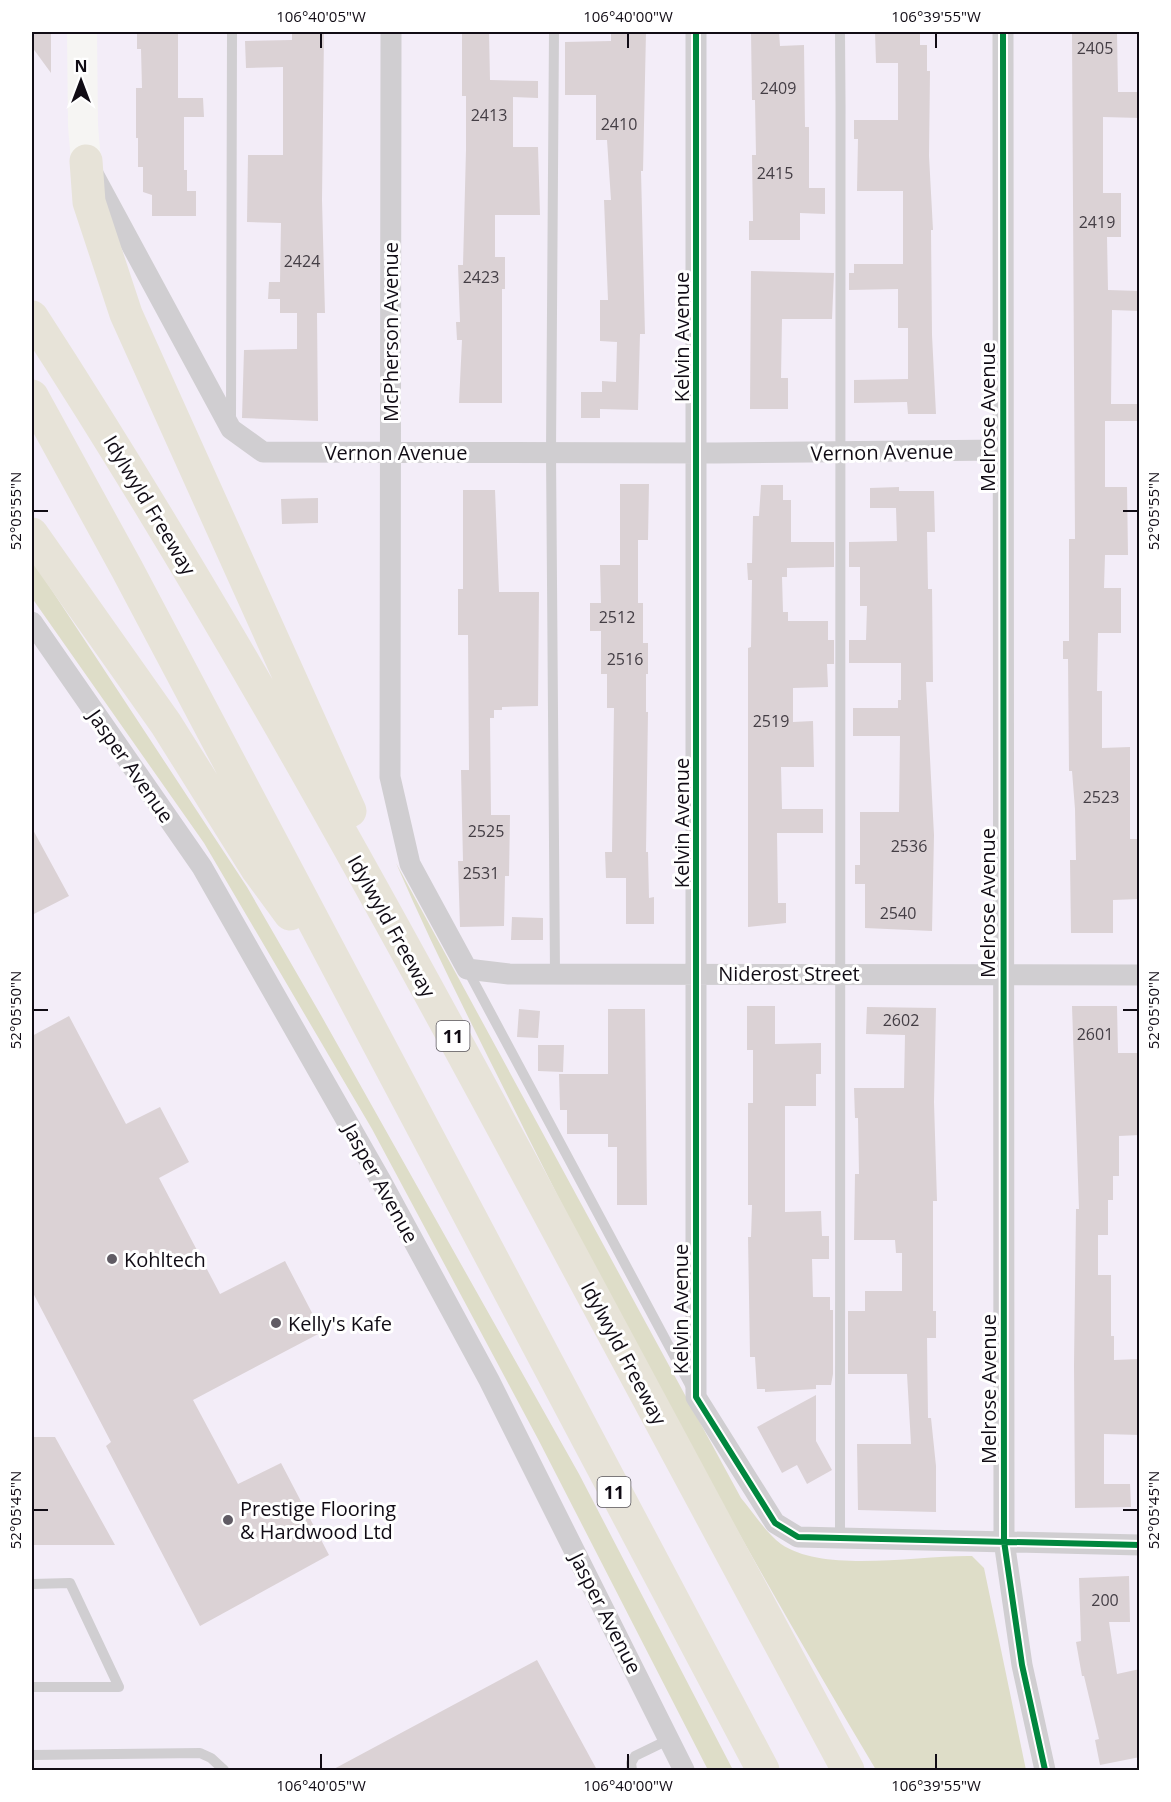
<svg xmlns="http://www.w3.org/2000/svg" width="1171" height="1802" font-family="'Open Sans',sans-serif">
<rect width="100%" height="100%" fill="#f3edf8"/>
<path fill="#deddc8" d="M32 560 247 887 322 1017 579 1474 733 1770H708L538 1439 372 1129 204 843 32 598Z
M396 863 741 1498C753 1512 766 1533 781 1544 825 1574 919 1555 972 1556L984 1568 1026 1770H876C753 1563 636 1353 528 1137 483 1046 436 956 396 863Z"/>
<path fill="#dbd2d5" d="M32 32H51V73L32 47Z
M137 32H178V98H203L204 117H184V170H187V191H196V216H152V195L143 192V167H138V138H136V88H142L141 49H137Z
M292 32H324L322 200 325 313H317L318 421 242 418 244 350 297 349V313H280V299H268L269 282H280L281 223 247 222 248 155H283V67L246 68 245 41 292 40Z
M462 32H489L490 80 538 81V98L513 97V147H538L540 215H495V257H505V289H502V403H459L462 340H457L456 322H460L458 265H463L466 150V96H462Z
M611 32H646L643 171H641L645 334H640L638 410 600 409V418H581V392H602V381L616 382 617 342 600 341V300H608L604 200H611L607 140H596V95H565V42L611 41Z
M751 32H779L780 46 804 45 805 127H809V188H825V214L800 213V240H749V221H753L752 155H756L755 100H752Z
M875 32H920V45H927V71H930L929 156 933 230H931L932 335 936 414H908L907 402 854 403V380L908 379V328H898V289L849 290V273H854V264H903V191H857L858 139H854V120H898V63H876Z
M1117 32 1118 92H1140V118L1103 117V193H1121V237H1107L1108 290 1140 291V311L1112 310 1111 404H1140V421H1105V487H1127L1128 555H1105L1104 588H1121V633H1098L1097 691H1102V748L1130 747V839H1140V899L1113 900V933H1071L1070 860H1076L1075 809 1072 771H1069L1068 659H1063V641H1069V539H1075L1072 33Z
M751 271 834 273 832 319H782L781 378H788V409H750Z
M620 484H649L648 540H638V603H643V643H648V674H646V712H648L646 852H648L649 898 654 897V924H626V878H606L605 852H612L614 708H607V674H601V631H590V603H601L600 565H620Z
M761 485H783V500H791V542H834V567L787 568V577H782L783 612H788V621H828V640H834V664H827L828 687 793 688V722L813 721 814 767H781L782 809H823V833H777L778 903H786V923L748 927V648L751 647 752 580H748L747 563H752L753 516H759Z
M899 487V491H934L935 532H927L928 589H932L933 682H926L934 835 932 931 865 928V884H855V865H860V812H899L900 736H853V708H898V700H901V663H849V640H866L867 606H860V567H849V542L897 541 896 508H870V488Z
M463 490H495L499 592H539L538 706 502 707V710H494V718H490L491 815H510L509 876H505L504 926 460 927 458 861H463L461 770H469L468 635H458V589H463Z
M318 498V523L282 524 281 499Z
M32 828 69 896 32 915Z
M512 917 543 918V940H511Z
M747 1006H775V1044L821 1043V1074H816V1106H785V1212L821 1211 822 1236H829V1259H812L813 1297H830V1310H833V1374L831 1385H816V1389L765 1392V1389H757L755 1357H750L748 1237H751L752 1205H748V1103H753V1050H747Z
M1072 1006H1117L1118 1053H1140V1135L1119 1136V1176H1113V1200H1108V1235H1098V1275H1111V1336H1114V1360L1140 1359V1435L1104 1434V1484H1130L1131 1507 1075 1508 1074 1365 1076 1209H1079Z
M867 1007 936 1008 934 1102 937 1201H933V1311H936V1338H927L928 1418H931L936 1466V1512L858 1510 857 1444H911L907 1374H848V1311H865V1291H902V1253H896L895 1240H854L855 1174H859L858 1118H855L854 1088H904L905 1035 866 1034Z
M519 1009 540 1011 538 1038 517 1037Z
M608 1009H645L647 1205H617V1147H608V1134H567V1110H560L559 1074H608Z
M69 1016 126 1124 160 1107 189 1162 159 1178 220 1294 285 1261 322 1332 193 1400 238 1484 281 1463 329 1555 200 1626 106 1446 111 1442 32 1291V1036Z
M538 1045H564L563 1072 538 1071Z
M816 1395V1441L832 1470 807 1484 797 1465 782 1473 757 1427Z
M32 1437H55L115 1545H32Z
M1129 1576 1130 1622H1109L1117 1674 1140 1669V1757L1100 1765 1095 1740 1099 1739 1084 1676H1082L1076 1642 1081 1641 1079 1578Z
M537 1660 597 1770H332Z"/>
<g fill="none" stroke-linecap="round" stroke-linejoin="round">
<path stroke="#d0ced1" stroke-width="10" d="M554 32 551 452 555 973
M231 420 232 32
M467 969 692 1389
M840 1539C840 1036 844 534 840 32
M32 1584 70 1583 119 1687H32
M32 1755 200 1753 211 1758 224 1770
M632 1770 631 1763 635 1756 668 1740"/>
<path stroke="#d0ced1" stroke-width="21" d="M391 32 390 777 410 864 467 969 509 974 1140 975
M696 32V1397L775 1523 798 1537 1140 1545
M1003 32 1004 1541 1022 1665 1045 1770
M92 172 231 429 263 452 715 453 1003 450
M32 622 202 867 381 1181 489 1380 684 1770"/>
<path stroke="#f6f5f3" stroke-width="30" d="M82 32 83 126 86 161"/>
<path stroke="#e7e3d8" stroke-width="33" d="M86 161 89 202 126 314 350 811
M32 317C216 601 379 897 539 1195 642 1387 745 1579 848 1770
M32 396 127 569 763 1770
M32 534 166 724 257 869 290 914"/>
<g stroke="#fff" stroke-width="10">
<path id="cycleway" d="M696 32V1397L775 1523 798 1537 1140 1545
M1003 32 1004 1541 1022 1665 1045 1770"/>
</g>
<use href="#cycleway" stroke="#00873e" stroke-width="6"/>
</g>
<path fill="none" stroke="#110c15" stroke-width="2" d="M321 33V48M628 33V48M936 33V48M33 511H48M1123 511H1138M33 1010H48M1123 1010H1138M33 1510H48M1123 1510H1138M321 1754V1769M628 1754V1769M936 1754V1769"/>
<g fill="#605b64" stroke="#fff" stroke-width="2">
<circle cx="112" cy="1259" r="6"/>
<circle cx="276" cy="1323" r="6"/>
<circle cx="228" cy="1520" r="6"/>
</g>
<g text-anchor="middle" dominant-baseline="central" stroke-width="6" stroke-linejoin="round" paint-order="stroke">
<g font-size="16" fill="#443e45">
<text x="1095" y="48">2405</text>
<text x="778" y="88">2409</text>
<text x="489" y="115">2413</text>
<text x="619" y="124">2410</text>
<text x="775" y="173">2415</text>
<text x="1097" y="222">2419</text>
<text x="302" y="261">2424</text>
<text x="481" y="277">2423</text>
<text x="617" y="617">2512</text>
<text x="625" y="659">2516</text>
<text x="771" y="721">2519</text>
<text x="1101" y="797">2523</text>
<text x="486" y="831">2525</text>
<text x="909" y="846">2536</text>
<text x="481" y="873">2531</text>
<text x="898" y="913">2540</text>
<text x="901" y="1020">2602</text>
<text x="1095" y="1034">2601</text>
<text x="1105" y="1600">200</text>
</g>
<g fill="#fff" stroke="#58555b" stroke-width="1.5">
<rect x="436.5" y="1021" width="33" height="30" rx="4.5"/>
<rect x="597.5" y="1477" width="33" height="30" rx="4.5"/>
</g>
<g font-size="18" font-weight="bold" fill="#110c15">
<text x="453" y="1036">11</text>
<text x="614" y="1492">11</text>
</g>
<g font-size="20" fill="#110c15" stroke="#fff">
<text transform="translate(390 332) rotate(-90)">McPherson Avenue</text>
<text transform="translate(681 337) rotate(-90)">Kelvin Avenue</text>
<text transform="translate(987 417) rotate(-90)">Melrose Avenue</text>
<text x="396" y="452">Vernon Avenue</text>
<text transform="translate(882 452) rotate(-1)">Vernon Avenue</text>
<text transform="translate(150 505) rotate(59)">Idylwyld Freeway</text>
<text transform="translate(131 766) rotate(55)">Jasper Avenue</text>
<text transform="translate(681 823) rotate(-90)">Kelvin Avenue</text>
<text transform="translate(987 903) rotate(-90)">Melrose Avenue</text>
<text transform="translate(392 926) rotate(61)">Idylwyld Freeway</text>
<text x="789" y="973">Niderost Street</text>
<text transform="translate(381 1183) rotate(61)">Jasper Avenue</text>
<text transform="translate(680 1309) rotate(-90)">Kelvin Avenue</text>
<text transform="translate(624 1353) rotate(62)">Idylwyld Freeway</text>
<text transform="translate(988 1389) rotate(-90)">Melrose Avenue</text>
<text transform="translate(606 1613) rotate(63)">Jasper Avenue</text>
</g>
<g font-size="20" fill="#110c15" stroke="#fff" text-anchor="start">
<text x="124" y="1259">Kohltech</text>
<text x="288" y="1323">Kelly's Kafe</text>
<text x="240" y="1508">Prestige Flooring<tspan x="240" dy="23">&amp; Hardwood Ltd</tspan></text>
</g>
</g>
<rect width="1171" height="1802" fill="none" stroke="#ffffff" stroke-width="66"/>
<g transform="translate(81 81)" stroke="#ffffff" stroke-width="4.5" paint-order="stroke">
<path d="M0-4.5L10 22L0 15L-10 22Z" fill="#110c15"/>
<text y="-9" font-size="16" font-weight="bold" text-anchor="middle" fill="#110c15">N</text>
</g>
<rect x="33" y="33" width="1105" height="1736" fill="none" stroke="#110c15" stroke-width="2"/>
<g font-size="15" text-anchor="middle" fill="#110c15">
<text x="321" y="22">106°40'05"W</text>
<text x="628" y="22">106°40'00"W</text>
<text x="936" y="22">106°39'55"W</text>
<text transform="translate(16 511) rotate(-90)" y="5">52°05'55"N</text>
<text transform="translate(1154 511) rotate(-90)" y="5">52°05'55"N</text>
<text transform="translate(16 1010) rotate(-90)" y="5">52°05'50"N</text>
<text transform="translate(1154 1010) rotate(-90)" y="5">52°05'50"N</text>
<text transform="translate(16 1510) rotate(-90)" y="5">52°05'45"N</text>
<text transform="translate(1154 1510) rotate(-90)" y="5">52°05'45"N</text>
<text x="321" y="1791">106°40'05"W</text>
<text x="628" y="1791">106°40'00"W</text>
<text x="936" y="1791">106°39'55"W</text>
</g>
</svg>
